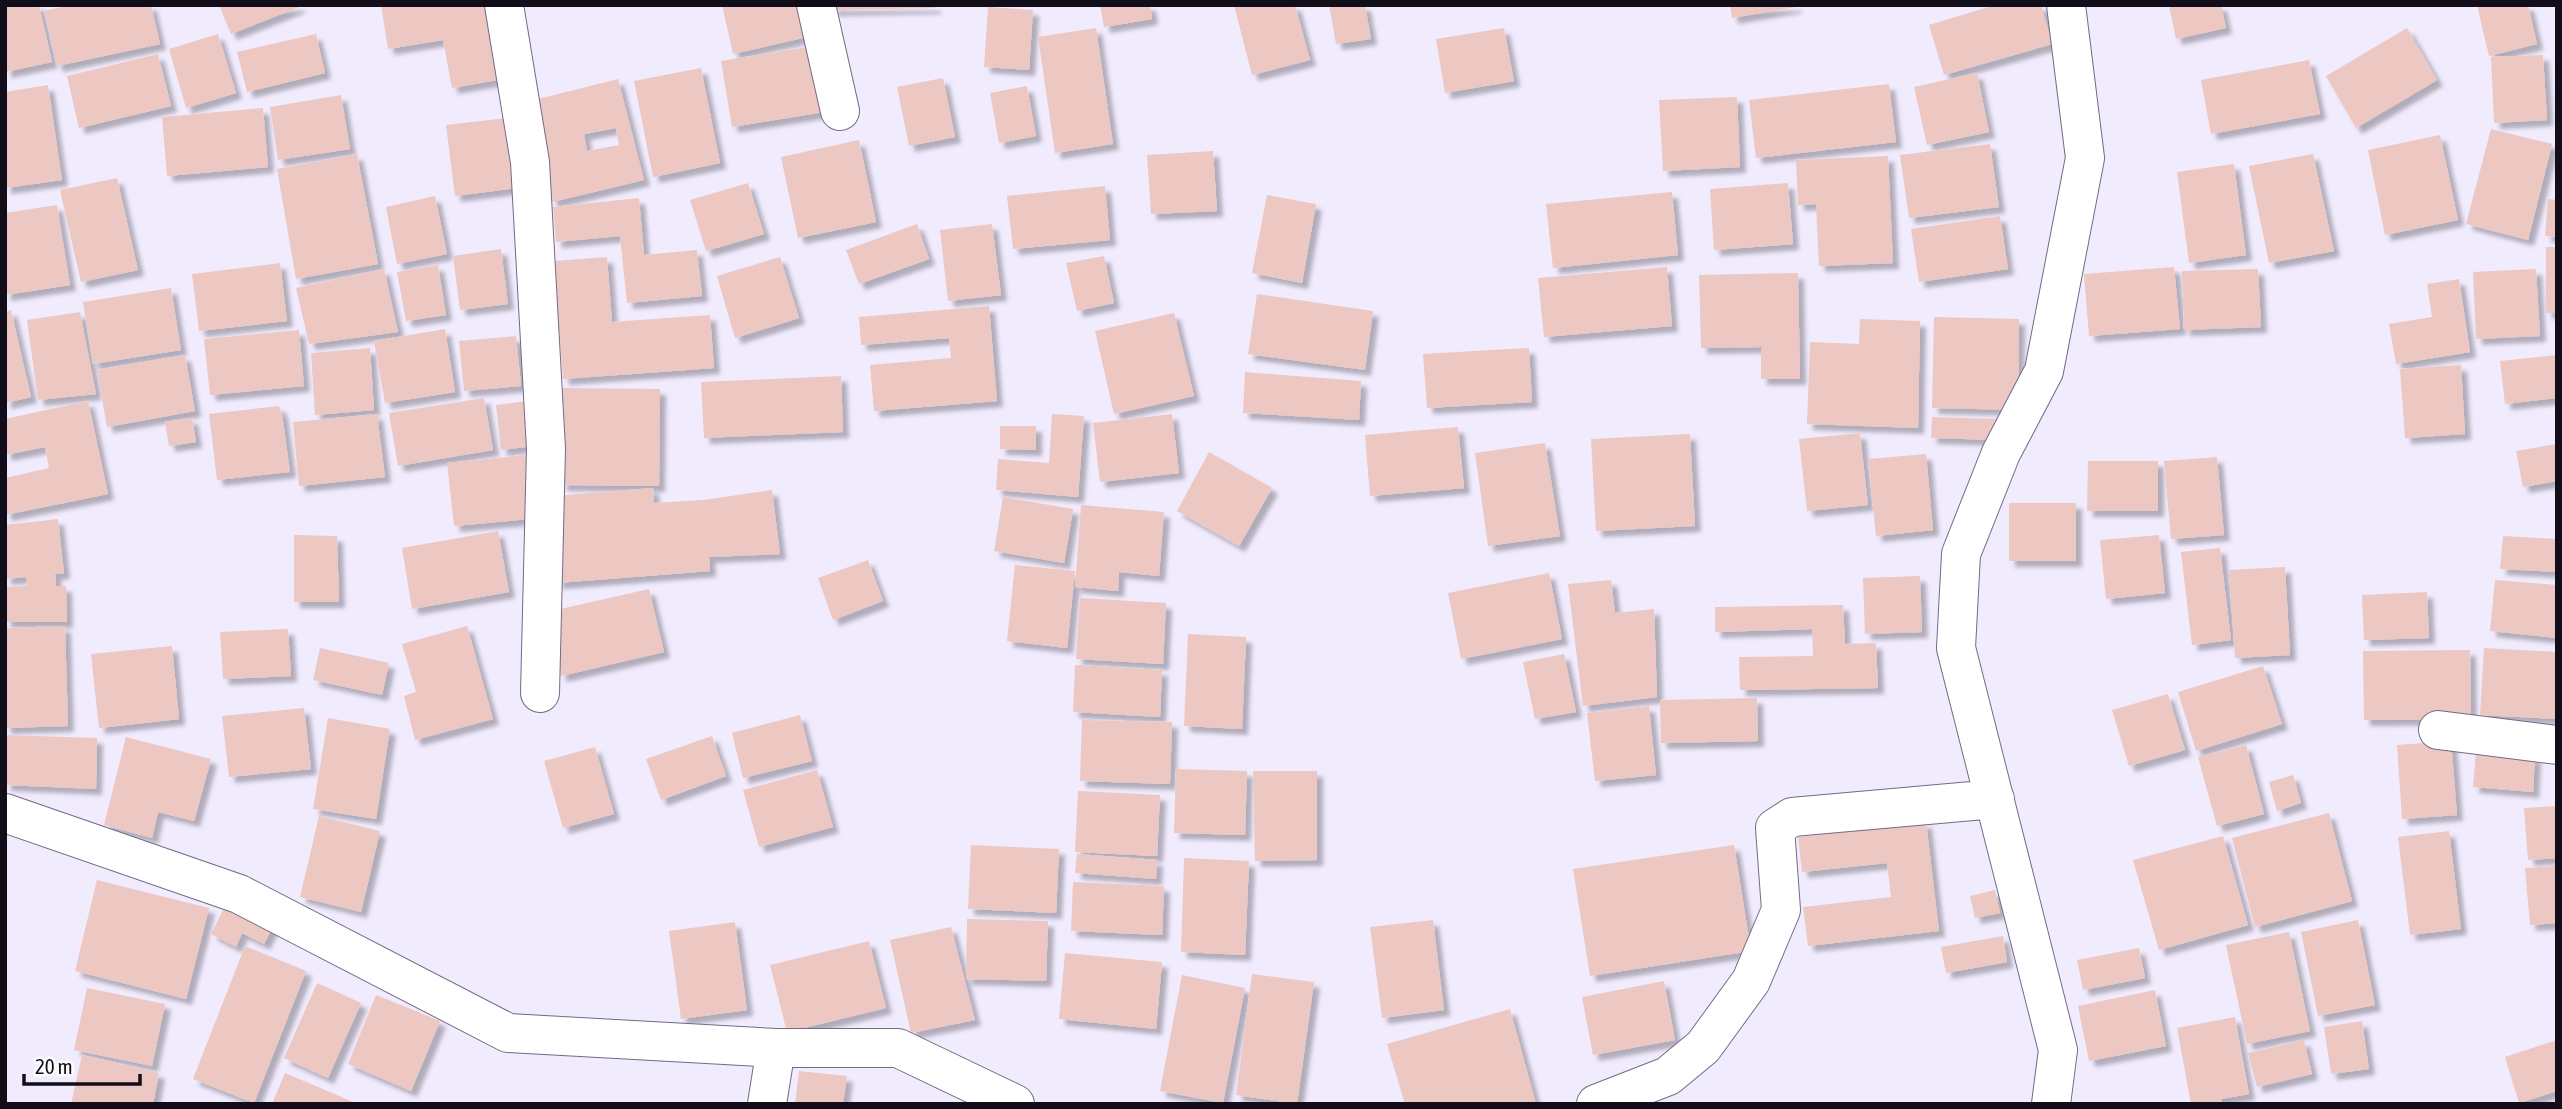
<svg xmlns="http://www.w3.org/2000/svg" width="2562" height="1109" font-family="'Asap Condensed',sans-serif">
<defs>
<filter id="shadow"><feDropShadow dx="6" dy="6" stdDeviation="2" flood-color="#0004"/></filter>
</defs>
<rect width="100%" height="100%" fill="#f1ebfe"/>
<path fill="#edc7c2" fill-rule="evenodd" filter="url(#shadow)" d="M5 5H39L52 62 5 72Z
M71 5H151L160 44 57 66 44 11Z
M219 5H299V7L231 34Z
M381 5H489L503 79 452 88 443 40 388 49Z
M722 5H800L807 37 733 54Z
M832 5H935V8L832 10Z
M1100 5H1150L1152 19 1104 27Z
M1234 5H1295L1310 60 1252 75Z
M1329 5H1365L1371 39 1336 44Z
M1730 5H1796V7L1732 18Z
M1995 5H2041L2052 44 1944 75 1929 25Z
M2169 5H2221L2226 28 2176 39Z
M2477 5H2528L2537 44 2489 56Z
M988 7 1033 10 1029 70 984 67Z
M1096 28 1113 144 1055 153 1038 37Z
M1504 28 1514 81 1445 93 1436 39Z
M2407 28 2437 80 2356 128 2326 76Z
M218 34 236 93 186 108 169 49Z
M316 34 325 73 247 92 237 52Z
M813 46 824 112 732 127 721 61Z
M158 54 171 106 79 128 67 76Z
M2543 55 2547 120 2494 123 2491 57Z
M2309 60 2320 114 2211 134 2201 80Z
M701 68 720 163 653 177 634 81Z
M1977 73 1989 132 1927 145 1914 87Z
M943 78 955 137 909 146 897 87Z
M618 79 644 180 552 202 526 102ZM616 128 619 145 587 151 584 134Z
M1889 84 1896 142 1756 158 1749 100Z
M48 85 62 180 5 188V92Z
M1027 86 1036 136 999 143 990 93Z
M341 95 350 149 278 160 270 107Z
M1737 97 1740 167 1663 171 1659 100Z
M263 108 268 167 167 176 162 117Z
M515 117 524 187 455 196 446 125Z
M2491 129 2552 144 2528 240 2466 224Z
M2440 135 2458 220 2385 235 2368 150Z
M859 140 876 222 798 238 781 157Z
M1990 144 1999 207 1909 218 1900 155Z
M1213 151 1217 211 1151 214 1147 155Z
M357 154 378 264 296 279 277 169Z
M2313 154 2334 251 2269 263 2249 166Z
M1888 156 1893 263 1819 266 1816 204 1798 205 1796 160Z
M2234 164 2246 255 2189 263 2177 172Z
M117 178 138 270 81 282 60 190Z
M748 183 764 234 706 251 690 200Z
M1788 183 1793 244 1714 250 1710 189Z
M1105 186 1110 240 1013 249 1007 196Z
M1672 192 1678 255 1553 268 1546 204Z
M1267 195 1316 204 1302 283 1252 273Z
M435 196 447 254 397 264 386 207Z
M639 198 644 255 697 250 702 296 627 303 620 236 556 242 553 207Z
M2548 199 2557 200V237L2545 236Z
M57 205 70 285 5 295V213Z
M2000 216 2008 269 1919 282 1911 229Z
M917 224 929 259 859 284 846 250Z
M992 224 1001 295 948 301 940 230Z
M2546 247H2557V313H2546Z
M501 249 508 304 460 310 453 256Z
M1104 256 1114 303 1077 311 1066 263Z
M607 257 612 322 710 315 714 368 563 379 554 261Z
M780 257 799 318 735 338 717 276Z
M280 263 287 321 199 331 192 274Z
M438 265 446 315 406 321 397 272Z
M1667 267 1672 326 1544 337 1538 278Z
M2174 267 2180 329 2089 336 2084 274Z
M384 269 398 332 309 344 296 288Z
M2258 269 2261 327 2184 330 2182 271Z
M2536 269 2540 336 2476 339 2473 272Z
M1798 273 1800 379H1761V347L1701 348 1699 275Z
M2459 279 2470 352 2396 364 2389 324 2432 317 2427 284Z
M171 288 181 350 93 364 83 302Z
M1257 294 1373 311 1365 370 1248 354Z
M989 306 997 401 874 411 870 365 951 358 949 338 861 345 859 317Z
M11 310 31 397 5 403V312Z
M80 312 96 394 38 400 27 320Z
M1174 313 1194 396 1114 414 1095 331Z
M1934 317 2019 319 2018 410 1932 408Z
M1860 319 1920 321 1918 428 1807 424 1810 342 1859 344Z
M445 329 455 392 385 403 374 341Z
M299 330 304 386 210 395 204 339Z
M516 336 521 386 464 391 459 341Z
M370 348 374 410 315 415 311 353Z
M1529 348 1532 402 1427 408 1423 354Z
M185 355 195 411 107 427 97 370Z
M2557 355V398L2505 404 2500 361Z
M2461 365 2465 434 2405 438 2400 369Z
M1245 372 1361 381 1359 420 1243 413Z
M841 376 843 432 704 438 701 382Z
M561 388 660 389 659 486 561 485Z
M484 398 493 450 398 466 389 413Z
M88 401 108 494 5 515V478L49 468 45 447 5 455V419Z
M528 401 533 446 501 450 496 405Z
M279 406 282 414 290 472 217 480 209 414Z
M377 414 385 477 299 486 293 422Z
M1052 414 1084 416 1078 497 996 490 998 459 1049 463Z
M1172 414 1179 473 1100 482 1093 423Z
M1932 417 1999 419 1998 440 1931 438Z
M192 418 196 442 169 446 165 422Z
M1000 426H1036V450L1000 449Z
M1458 427 1464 488 1370 496 1365 435Z
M1860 433 1868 505 1807 511 1799 439Z
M1690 434 1695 526 1596 531 1591 439Z
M1545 443 1560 536 1488 546 1475 453Z
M2557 444V481L2523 487 2516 451Z
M1209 452 1272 488 1239 546 1177 511Z
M534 454 540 518 454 526 447 463Z
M1926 454 1933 530 1876 536 1868 459Z
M2217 457 2224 535 2171 539 2164 461Z
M2088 461H2158V511H2087Z
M653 488 654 503 703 500 772 490 780 554 709 557 710 571 557 583 555 496Z
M1003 497 1073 509 1064 563 994 551Z
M2009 503H2076V561H2009Z
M1081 505 1164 512 1159 576 1119 572 1118 591 1075 587Z
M58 519 64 573 55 574 56 586H66L67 622H5V587L27 586 26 577 5 579V525Z
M498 531 509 592 412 609 402 548Z
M294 535 337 536 339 602H294Z
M2159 535 2165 593 2106 599 2100 540Z
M2503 536 2557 539V572L2500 569Z
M2220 548 2231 640 2192 645 2181 552Z
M868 560 883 601 833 620 818 578Z
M1015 565 1075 571 1067 648 1007 641Z
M2285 567 2290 655 2235 658 2229 570Z
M1549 573 1562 639 1461 659 1448 593Z
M1920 576 1922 632 1865 634 1863 578Z
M1611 580 1615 613 1654 609 1657 697 1583 706 1568 584Z
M2495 580 2557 585V638L2490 631Z
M649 589 664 652 561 676 547 612Z
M2427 592 2429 638 2364 640 2362 595Z
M1080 598 1166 603 1163 664 1076 659Z
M1843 605 1845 644 1876 643 1878 688 1740 690 1739 657 1813 656 1812 629 1715 632V607Z
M65 626 68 726 5 728V628Z
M467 626 493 719 415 740 404 696 416 692 402 644Z
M288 629 291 676 223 679 220 632Z
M1188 634 1246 637 1242 729 1184 726Z
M172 646 179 719 99 728 91 654Z
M320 648 389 663 382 695 313 680Z
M2484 648 2557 652V719L2480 715Z
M2470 650 2471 719 2364 720 2363 651Z
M1564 654 1576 712 1535 719 1523 662Z
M1075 665 1162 670 1160 717 1073 712Z
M2263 666 2282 724 2196 751 2178 692Z
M2168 694 2185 750 2129 766 2112 710Z
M1757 698 1758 741 1661 743 1660 700Z
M1649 706 1656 775 1595 781 1587 713Z
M304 708 311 769 229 777 222 716Z
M800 715 812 761 743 778 732 733Z
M328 718 390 729 376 819 313 809Z
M1082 720 1172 722 1170 784 1080 781Z
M5 735 97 738 96 789 5 785Z
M712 736 726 776 661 800 646 759Z
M126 737 211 759 194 821 158 812 152 838 104 825Z
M2451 741 2457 815 2402 819 2397 745Z
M2246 745 2264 814 2217 826 2198 757Z
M595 747 614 814 563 828 544 761Z
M2476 752 2535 756 2533 792 2473 787Z
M1176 769 1247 771 1245 835 1174 833Z
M817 770 833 827 759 847 743 790Z
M1253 771H1317V860L1255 861Z
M2293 775 2301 803 2277 811 2269 782Z
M1078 791 1160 795 1157 856 1075 852Z
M2557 806V858L2528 860 2524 808Z
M2329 813 2352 901 2255 927 2232 838Z
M319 816 380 831 361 912 300 897Z
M1926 822 1939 931 1808 946 1803 907 1891 897 1887 863 1802 872 1798 837Z
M2449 831 2461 929 2410 935 2398 837Z
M2223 836 2248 925 2159 950 2133 860Z
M971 845 1059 849 1056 913 968 909Z
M1734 845 1751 951 1590 976 1573 869Z
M1077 854 1157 860 1156 879 1075 873Z
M1184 858 1249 861 1245 955 1181 952Z
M2557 866V923L2530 925 2525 868Z
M97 880 209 908 186 999 75 971Z
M1073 882 1164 886 1162 935 1071 931Z
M1995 890 2000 913 1975 918 1970 896Z
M228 900 275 922 264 944 242 933 236 947 211 934Z
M967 919 1048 921 1046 981 966 979Z
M1433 920 1444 1010 1382 1018 1370 927Z
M2358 920 2375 1005 2318 1016 2301 932Z
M735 922 747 1010 681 1019 669 931Z
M951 927 975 1020 911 1033 890 940Z
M2289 932 2310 1031 2247 1044 2226 945Z
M2003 936 2007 962 1946 973 1941 947Z
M869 941 886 1008 787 1032 770 965Z
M245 946 306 971 254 1103 193 1079Z
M2139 948 2145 978 2083 990 2077 960Z
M1065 953 1162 962 1156 1029 1059 1019Z
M1252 974 1314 982 1297 1104 1236 1095Z
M1182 975 1245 988 1223 1103 1160 1091Z
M1664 981 1675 1040 1593 1055 1582 997Z
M317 983 361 1003 328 1078 284 1058Z
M87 988 165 1004 152 1066 74 1050Z
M2155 990 2166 1046 2089 1061 2078 1006Z
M376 995 440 1021 411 1091 348 1064Z
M1510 1009 1536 1104H1405L1387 1044Z
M2235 1017 2249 1094 2221 1099 2222 1104H2191L2177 1028Z
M2362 1021 2369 1069 2331 1074 2324 1027Z
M2304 1040 2312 1074 2257 1087 2248 1053Z
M2557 1040V1091L2519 1103 2505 1057Z
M82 1055 159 1073 153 1104H71Z
M799 1071 847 1076 843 1104H795Z
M285 1073 358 1104H272Z"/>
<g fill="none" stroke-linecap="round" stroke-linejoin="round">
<g stroke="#736a86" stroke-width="40">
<path id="minor" d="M504 5 530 162 546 449 540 693
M816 5 840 111
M2438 730 2557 745
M5 813 239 894 508 1033 776 1048H898L1015 1104
M767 1104 776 1048
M1596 1104 1668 1076 1703 1047 1751 981 1781 910 1775 828 1792 817 1995 799
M2051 1104 2058 1050 1956 648 1961 554 2001 453 2044 371 2085 158 2066 5"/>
</g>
<use href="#minor" stroke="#fff" stroke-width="38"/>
</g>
<rect width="2562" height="1109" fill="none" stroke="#120e19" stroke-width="14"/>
<path d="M24 1074v10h116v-10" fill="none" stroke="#120e19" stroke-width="3.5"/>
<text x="35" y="1074" font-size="21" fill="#120e19" stroke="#fcfcfc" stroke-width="5" paint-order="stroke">20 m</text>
</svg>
